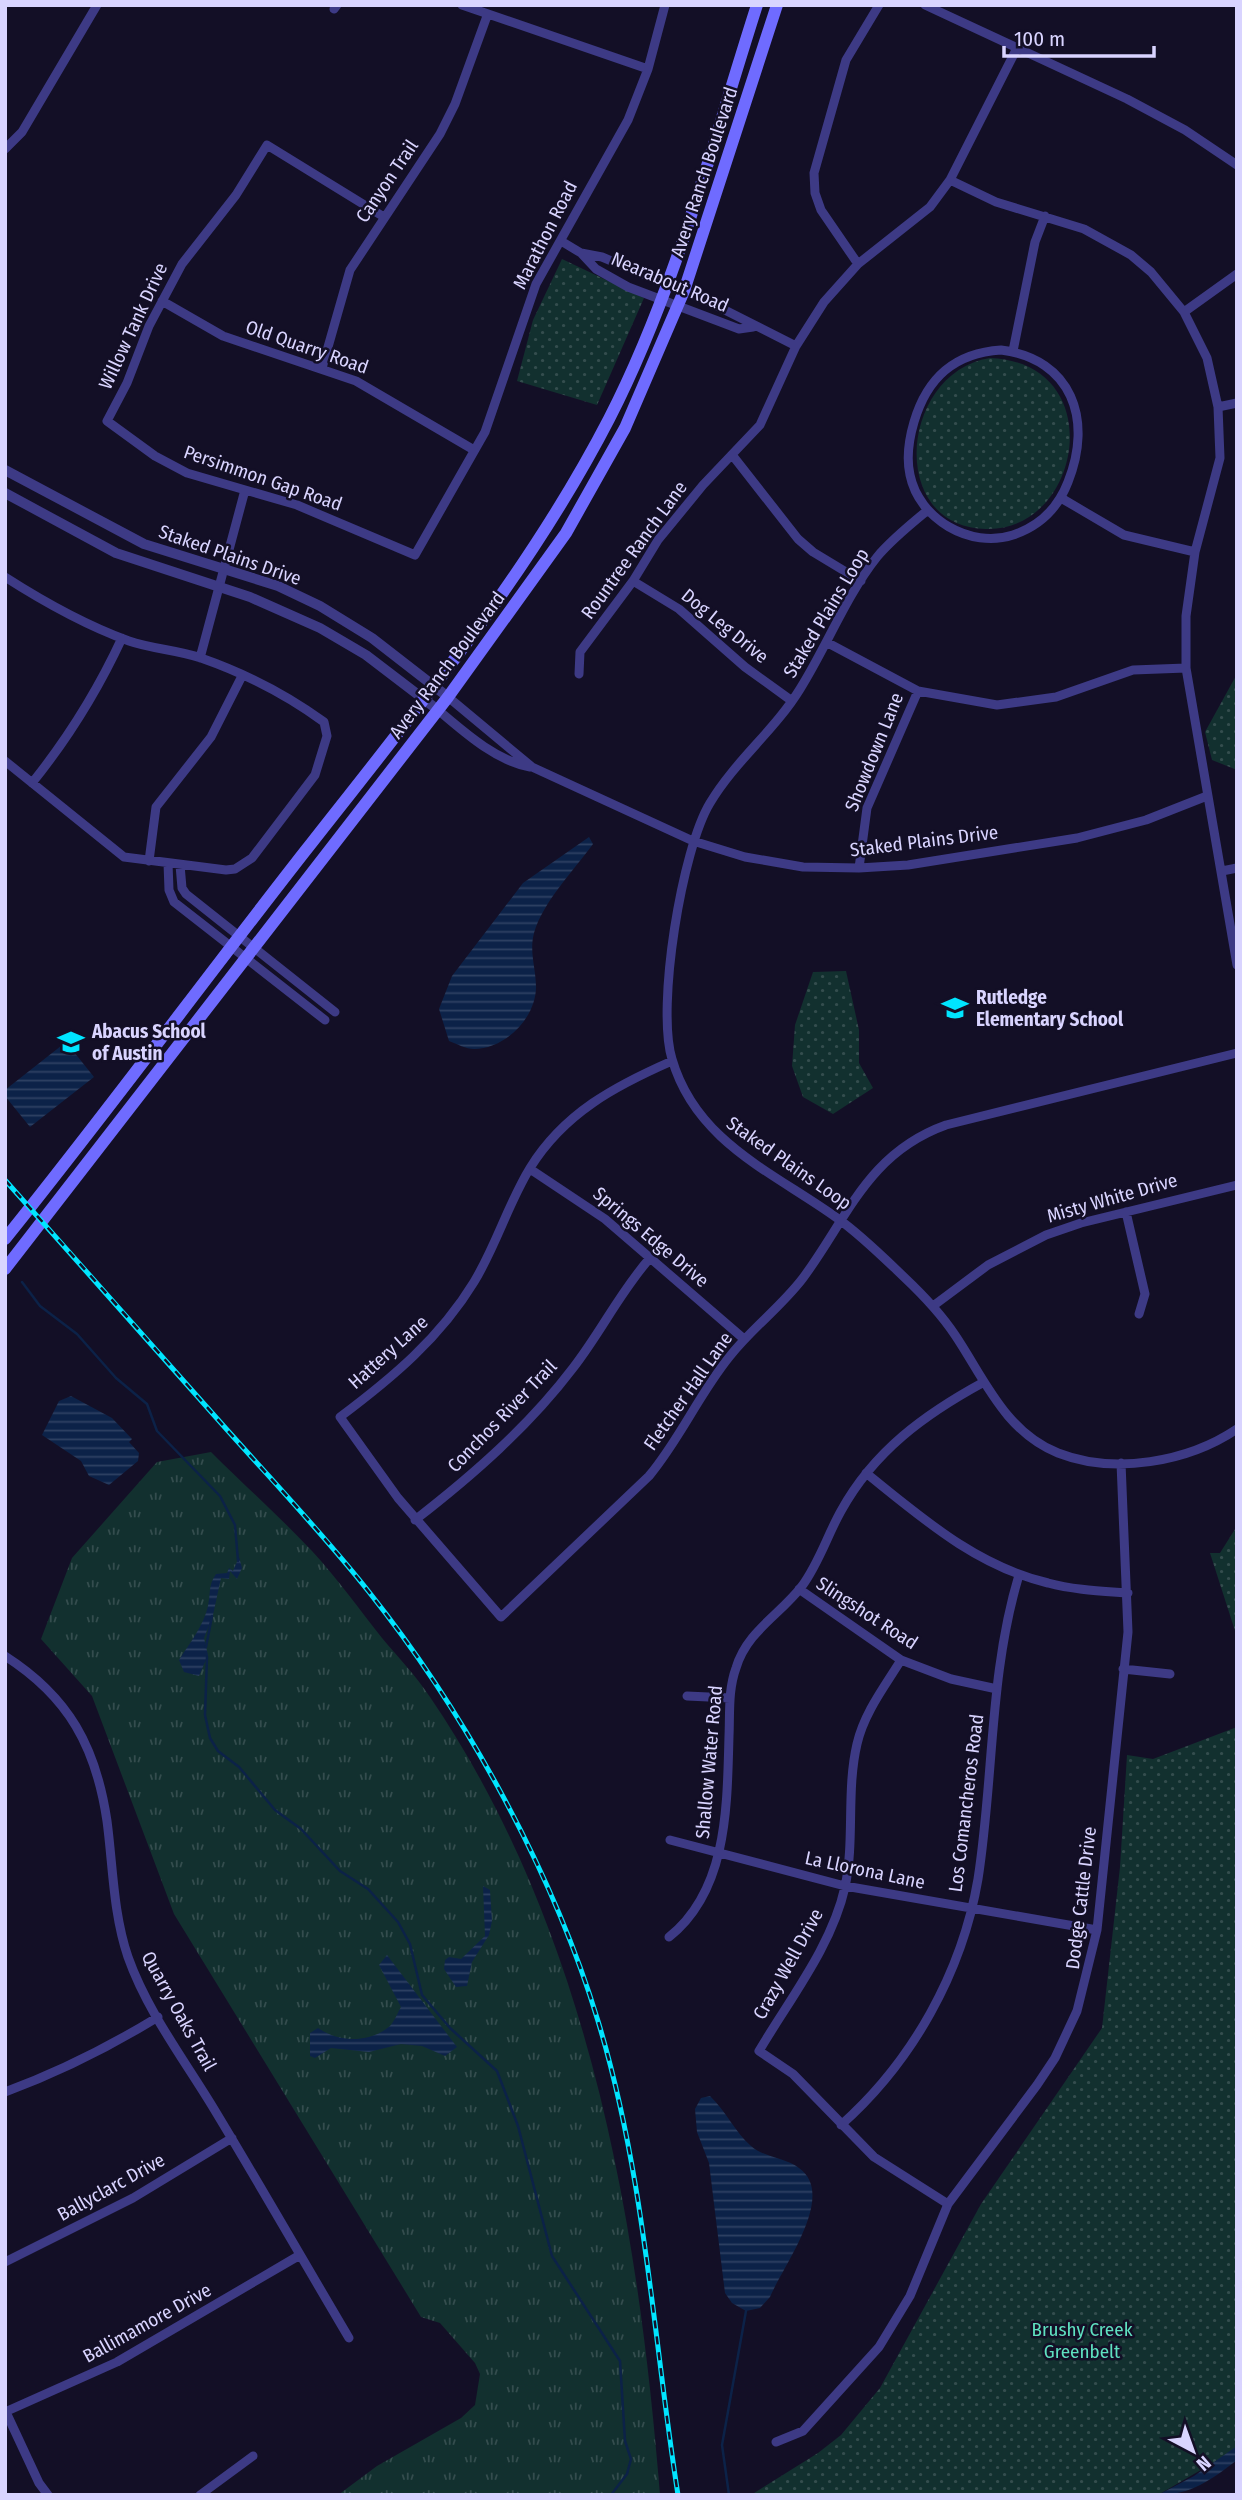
<svg xmlns="http://www.w3.org/2000/svg" width="1242" height="2500" font-family="'Fira Sans Condensed',sans-serif">
<defs>
<pattern id="grass-tufts" width="24" height="20" patternUnits="userSpaceOnUse" patternTransform="scale(1.75)"><rect width="24" height="20" fill="#12302f"/><path d="M3 7l-1-3M5 7V3M7 7l1-3M15 17l-1-3M17 17v-4M19 17l1-3" fill="none" stroke="#344d4e"/></pattern>
<pattern id="park-dots" width="8" height="8" patternUnits="userSpaceOnUse" patternTransform="scale(1.75)"><rect width="8" height="8" fill="#12302f"/><path d="M2 2h.1M6 6h.1" fill="none" stroke="#344d4e" stroke-width="1.8" stroke-linecap="round"/></pattern>
<pattern id="water-rules" width="6" height="5" patternUnits="userSpaceOnUse" patternTransform="scale(1.75)"><rect width="6" height="5" fill="#0c2248"/><path d="M0 2.5h6" fill="none" stroke="#2f4163"/></pattern>
</defs>
<rect width="100%" height="100%" fill="#130f26"/>
<path fill="url(#grass-tufts)" d="M211 1452C244 1485 280 1517 312 1551 337 1578 359 1609 382 1638 398 1657 416 1676 430 1697 588 1929 638 2220 660 2495H338L377 2466 461 2418 475 2405 480 2374 475 2363 440 2323 421 2317 174 1914 92 1696 41 1639 72 1558 157 1462Z"/>
<path fill="url(#park-dots)" d="M562 259 644 298 597 405 517 381 533 320Z
M990 358C1111 363 1082 532 986 529 886 527 900 372 990 358Z
M1237 674V770L1212 760 1205 732Z
M846 971 859 1030V1063L873 1088 833 1114 803 1097 792 1066 795 1025 813 972Z
M1237 1526V1637L1210 1553H1220Z
M1237 1727 1235 2450 1158 2495H751L818 2453 841 2435 880 2388 981 2204 1102 2028 1120 1867 1127 1755 1153 1759Z"/>
<path fill="url(#water-rules)" d="M589 837 593 844C574 870 543 902 534 933 529 952 536 968 536 987 536 1018 505 1049 474 1049 466 1049 457 1044 449 1041L439 1009 452 976 523 883Z
M66 1042 94 1077 30 1127 5 1096V1090Z
M71 1396 112 1418 132 1439 129 1442 139 1453 138 1461 109 1485 89 1476 81 1461 42 1435 59 1401Z
M239 1557 242 1568 237 1579 230 1571 229 1579 221 1578 213 1615 204 1638 208 1655 199 1676 184 1672 179 1660C189 1644 204 1625 208 1606 211 1592 208 1586 216 1574L227 1573 229 1568 233 1571Z
M483 1886 490 1890 492 1921 489 1935 472 1962 467 1986 456 1987 444 1969 445 1960 449 1957 461 1959 485 1936Z
M387 1955 457 2047 445 2056 422 2046 401 2044 369 2052 331 2048 315 2058 310 2056V2033L318 2028C338 2042 369 2044 390 2026 394 2022 398 2012 401 2007L379 1965Z
M710 2096C726 2111 735 2132 751 2146 765 2158 784 2157 799 2168 837 2195 784 2264 770 2297L760 2308 746 2311 732 2303 725 2293 709 2163 697 2132 695 2109 701 2098Z
M1237 2446V2460C1211 2480 1191 2495 1158 2495L1194 2476Z"/>
<g fill="none" stroke-linecap="round" stroke-linejoin="round">
<path stroke="#0c2248" stroke-width="2.5" d="M22 1282 40 1306 77 1334 116 1378 147 1404 157 1431 220 1496 235 1525 238 1561
M206 1647 212 1616
M207 1657 205 1715 210 1738 218 1751 239 1767 275 1810 301 1829 340 1871 368 1889 398 1922 410 1944 422 1995 450 2028 497 2071 518 2126 552 2256 620 2361 625 2441 631 2459 627 2474 611 2495
M729 2495 722 2445 746 2311"/>
<path stroke="#3d3a85" stroke-width="9" d="M462 5 648 69
M925 5 1127 99 1185 130 1237 165
M334 9 337 5
M5 149 22 132 97 5
M950 180 996 202 1084 229 1131 255 1151 272 1184 312 1207 358 1218 407 1220 458 1195 552 1186 616V668L1237 965
M384 217 267 145 236 195 182 264 149 326 127 383 107 421 155 456 187 473 297 505 415 555 485 432 536 284 628 120 648 69 665 5
M561 241 581 253 596 269 628 287 739 329 753 327
M581 253 602 257 703 299 796 346
M858 264 821 210 815 193 814 173 846 60 879 5
M162 301 223 336 356 381 474 450
M1184 312 1237 274
M1001 350C1072 359 1093 420 1068 482 1058 508 1040 526 1013 535 970 549 919 519 910 475 906 457 909 439 914 422 927 378 954 353 1001 350Z
M1013 351 1035 242 1045 216
M322 368 350 270 440 134 455 104 487 16
M1218 407 1237 403
M733 456 798 539 813 552 861 581
M1061 498 1124 535 1195 552
M928 510C911 524 891 540 877 557 846 596 827 646 800 689 775 730 735 761 710 803 682 849 656 1007 672 1059 696 1142 773 1172 837 1218 861 1235 883 1257 905 1278 923 1295 941 1314 955 1335 984 1378 1005 1432 1058 1453 1114 1475 1188 1462 1237 1429
M5 577C44 602 85 625 129 641 152 649 178 650 201 658 244 673 287 695 324 722L327 736 315 775 252 858 235 869 226 870 124 857 5 761
M633 581 679 609 745 667 792 701
M828 643 918 691 997 705 1056 697 1133 670 1186 668
M200 658 245 490
M579 674 580 652 633 581 658 540 703 485 760 425 796 346 824 302 858 264 930 207 950 180 1017 48
M448 697 532 767 693 841 745 857 803 867 859 868 908 865 1077 838 1146 820 1207 796
M438 710C464 732 496 761 530 767
M32 783C69 737 97 692 122 638
M149 861 156 807 211 737 242 676
M168 863 169 890 174 902 325 1020
M180 865 182 888 186 894 335 1012
M859 868 867 808 918 691
M1222 871 1237 868
M672 1061C615 1086 564 1113 530 1168 508 1204 496 1246 474 1282 440 1338 392 1378 340 1417L398 1498 501 1617 649 1476C680 1439 699 1394 730 1356 752 1328 781 1307 803 1278 848 1217 868 1153 946 1125L1237 1053
M530 1169 605 1219 744 1339
M1126 1212 1145 1294 1139 1314
M933 1306 988 1265 1046 1235 1081 1223 1237 1185
M866 1473C922 1518 976 1566 1048 1583 1074 1590 1101 1591 1128 1593
M415 1520C473 1475 529 1426 573 1368 601 1332 620 1292 650 1258
M799 1589 901 1660 951 1679 997 1689
M5 1656C69 1697 96 1747 107 1821 113 1866 113 1913 128 1957 147 2011 185 2061 214 2109 260 2185 304 2262 349 2338
M901 1660C885 1686 864 1713 857 1744 846 1791 855 1840 845 1887 832 1946 789 2000 759 2051L793 2074 874 2157 948 2204
M1123 1669 1170 1674
M687 1696 730 1698
M670 1840 845 1886 1097 1930
M669 1937C728 1890 727 1806 729 1736 730 1713 728 1690 736 1668 747 1631 780 1615 802 1586 819 1563 827 1536 841 1511 874 1451 925 1414 984 1382
M5 2092C59 2072 109 2047 158 2017
M841 2125C912 2062 962 1973 978 1879 994 1777 989 1674 1019 1575
M5 2262 133 2198 232 2138
M5 2410 39 2483 48 2495
M5 2412 117 2362 300 2255
M776 2442 803 2431 879 2347 910 2296 948 2204 1037 2085 1055 2058 1077 2011 1097 1930 1128 1632 1121 1463
M200 2495 253 2456"/>
<path stroke="#3d3a85" stroke-width="10" d="M5 470 144 544 278 586 320 606 372 638 448 697
M5 493 116 553 250 597 320 628 366 655 438 710"/>
<path stroke="#6f6bff" stroke-width="12" d="M5 1239C108 1111 205 979 306 850 414 712 528 576 609 419 676 288 712 145 757 5
M5 1269 448 697 566 533 625 428 684 291 777 5"/>
<g stroke="#00e5ff" stroke-width="5">
<path id="rail" d="M5 1180C75 1258 144 1336 213 1414 265 1473 321 1531 369 1592 466 1714 553 1872 598 2021 645 2176 653 2336 678 2495"/>
</g>
<use href="#rail" stroke="#130f26" stroke-width="2.5" stroke-dasharray="8" stroke-linecap="butt"/>
</g>
<defs>
<g id="school-bare" transform="scale(2.1)"><path d="M0-5L7-2L0 1L-7-2ZM-4 1L0 2.5L4 1V4Q0 6-4 4Z" fill="#00e5ff" stroke="#130f26" stroke-width="2.5" paint-order="stroke"/></g>
</defs>
<g fill-rule="evenodd">
<use href="#school-bare" x="955" y="1008"/>
<use href="#school-bare" x="71" y="1042"/>
</g>
<g text-anchor="middle" dominant-baseline="central" stroke-width="5" stroke-linejoin="round" paint-order="stroke">
<g font-size="19" fill="#d9d4ff" stroke="#130f26">
<text transform="translate(704 172) rotate(-72)">Avery Ranch Boulevard</text>
<text transform="translate(387 181) rotate(-56)">Canyon Trail</text>
<text transform="translate(545 235) rotate(-63)">Marathon Road</text>
<text transform="translate(670 282) rotate(23)">Nearabout Road</text>
<text transform="translate(133 326) rotate(-65)">Willow Tank Drive</text>
<text transform="translate(307 347) rotate(19)">Old Quarry Road</text>
<text transform="translate(263 478) rotate(19)">Persimmon Gap Road</text>
<text transform="translate(634 550) rotate(-54)">Rountree Ranch Lane</text>
<text transform="translate(230 555) rotate(19)">Staked Plains Drive</text>
<text transform="translate(826 613) rotate(-59)">Staked Plains Loop</text>
<text transform="translate(725 626) rotate(39)">Dog Leg Drive</text>
<text transform="translate(447 665) rotate(-53)">Avery Ranch Boulevard</text>
<text transform="translate(874 752) rotate(-68)">Showdown Lane</text>
<text transform="translate(924 841) rotate(-7)">Staked Plains Drive</text>
<text transform="translate(789 1163) rotate(35)">Staked Plains Loop</text>
<text transform="translate(1112 1198) rotate(-16)">Misty White Drive</text>
<text transform="translate(651 1237) rotate(40)">Springs Edge Drive</text>
<text transform="translate(388 1352) rotate(-42)">Hattery Lane</text>
<text transform="translate(688 1391) rotate(-55)">Fletcher Hall Lane</text>
<text transform="translate(502 1416) rotate(-46)">Conchos River Trail</text>
<text transform="translate(867 1613) rotate(33)">Slingshot Road</text>
<text transform="translate(709 1762) rotate(-85)">Shallow Water Road</text>
<text transform="translate(966 1803) rotate(-83)">Los Comancheros Road</text>
<text transform="translate(865 1870) rotate(12)">La Llorona Lane</text>
<text transform="translate(1081 1898) rotate(-83)">Dodge Cattle Drive</text>
<text transform="translate(788 1964) rotate(-61)">Crazy Well Drive</text>
<text transform="translate(179 2011) rotate(61)">Quarry Oaks Trail</text>
<text transform="translate(111 2187) rotate(-29)">Ballyclarc Drive</text>
<text transform="translate(147 2323) rotate(-29)">Ballimamore Drive</text>
</g>
<g font-size="19" font-weight="bold" fill="#d9d4ff" stroke="#130f26" text-anchor="start">
<text x="976" y="997">Rutledge<tspan x="976" dy="22">Elementary School</tspan></text>
<text x="92" y="1031">Abacus School<tspan x="92" dy="22">of Austin</tspan></text>
</g>
<g font-size="19" fill="#5fe0c0" stroke="#130f26">
<text x="1082" y="2329">Brushy Creek<tspan x="1082" dy="22">Greenbelt</tspan></text>
</g>
</g>
<rect width="1242" height="2500" fill="none" stroke="#d9d4ff" stroke-width="14"/>
<g transform="translate(1193 2451) rotate(139)" stroke="#130f26" stroke-width="5" paint-order="stroke">
<path d="M0-5L12 26L0 18L-12 26Z" fill="#d9d4ff"/>
<text y="-10" font-size="19" font-weight="bold" text-anchor="middle" fill="#d9d4ff">N</text>
</g>
<path d="M1004 46v10h150v-10" fill="none" stroke="#d9d4ff" stroke-width="3.5"/>
<text x="1014" y="46" font-size="21" fill="#d9d4ff" stroke="#130f26" stroke-width="5" paint-order="stroke">100 m</text>
</svg>
